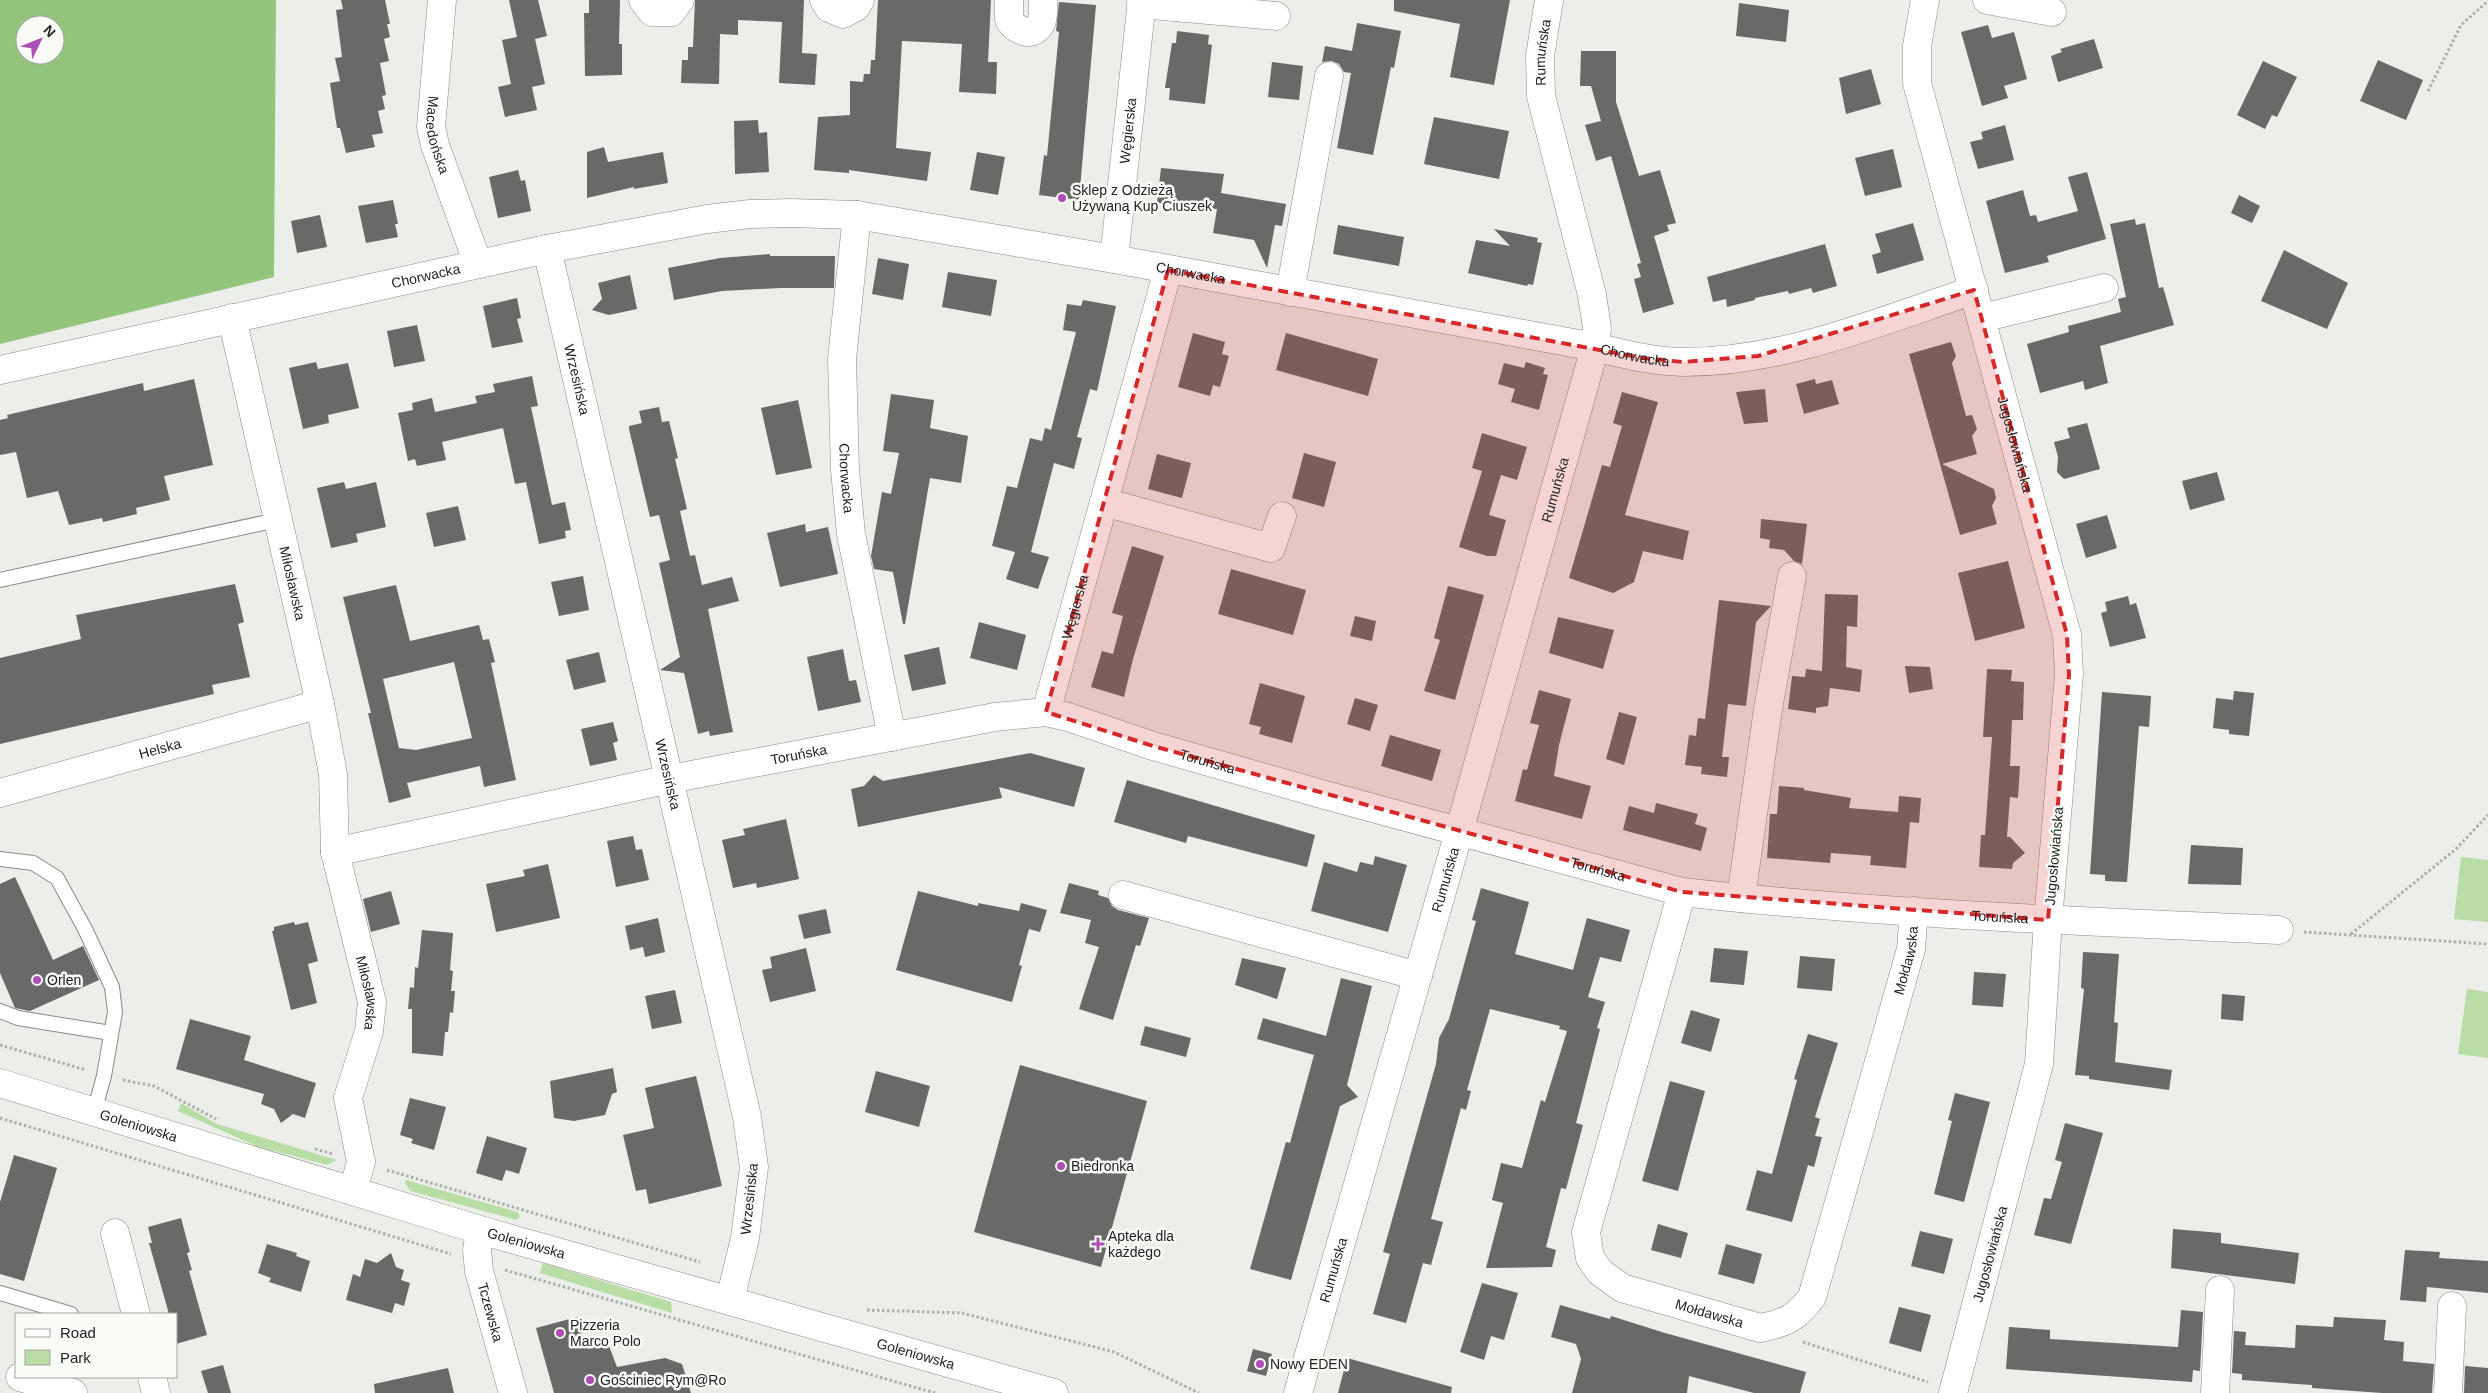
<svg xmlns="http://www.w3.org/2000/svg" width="2488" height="1393" font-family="Helvetica,sans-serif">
<rect width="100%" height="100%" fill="#ebeee9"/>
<path fill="#b8dda5" d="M2461 857 2488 860V922L2454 919Z
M2467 989 2488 992V1058L2458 1054Z
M181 1103 217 1124 337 1160 327 1165 256 1146 178 1111Z
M406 1180 517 1212 520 1216 517 1220 410 1191 405 1183Z
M543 1263 671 1302 672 1313 540 1273Z"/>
<path fill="#95c47c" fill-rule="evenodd" d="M0 0H276L274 277 0 344ZM25 25H55V55H25Z"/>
<path fill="#676a66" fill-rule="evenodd" d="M341 0H385L390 24H387L390 37 384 39 389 61 380 63 386 95 382 96 385 109 378 111 383 133 372 135 375 147 346 153 340 128H337L330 83 340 81 335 58 342 57 336 10 343 9Z
M509 0H538L547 36 535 39 545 84 532 87 537 110 505 117 498 87 511 84 502 40 517 37Z
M589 0H620L619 44H622V75L585 76 584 13H589Z
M695 0H804L802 53 817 54 815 85 779 83 782 22 738 20V35L720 34 719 84 681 83 682 60H688V47H693Z
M878 0H991L988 62H997L996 94 959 92 962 44 902 41 896 148 931 152 927 181 849 170V173L814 170 818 117 850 115V81L863 82 864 74H870L871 60H875Z
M1394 0H1510L1494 85 1450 77 1460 24 1394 11Z
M1059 2 1096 5 1079 200 1039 195 1044 155 1047 156 1059 32 1056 31Z
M1739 3 1789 10 1786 42 1736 36Z
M1357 23 1401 31 1394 68 1391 67 1373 155 1337 148 1351 73 1344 72 1339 64 1332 61 1322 62 1325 46 1352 51Z
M1988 25 1992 38 2014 32 2027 79 2004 86 2008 98 1982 106 1961 32Z
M1177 31 1209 35 1208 44 1212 45 1205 104 1169 100 1170 88H1165L1172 43H1176Z
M2094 39 2103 68 2058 82 2051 56 2062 52 2060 49Z
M1581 51H1616V102L1639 176 1660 170 1676 223 1667 225 1669 231 1654 236 1674 304 1643 313 1634 279 1641 277 1637 264 1641 263 1611 156 1596 161 1585 125 1601 121 1591 86H1580Z
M2378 60 2423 80 2406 120 2360 101Z
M2263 61 2297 77 2277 117 2272 115 2265 129 2237 115Z
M1272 62 1303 66 1299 100 1268 97Z
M1871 69 1881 104 1846 114 1839 78Z
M1434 117 1509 131 1499 179 1424 164Z
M758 120 759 133 767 132 769 172 735 174 734 121Z
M2005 125 2014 160 1978 169 1970 142 1983 139 1981 132Z
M604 147 608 162 663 152 668 183 634 189V187L587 198V152Z
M1893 149 1902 187 1865 196 1855 158Z
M977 152 1005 157 998 195 970 190Z
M1161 168 1224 174 1221 193 1286 204 1282 226 1275 225 1267 268 1254 240 1213 233 1217 209 1157 203Z
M518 170 521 181 525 180 531 211 498 218 489 177Z
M2087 172 2106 239 2047 256 2049 262 2005 273 1986 201 2023 190 2030 216 2036 215 2038 222 2078 211 2068 177Z
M2239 195 2260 206 2252 223 2231 213Z
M393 200 398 224H395L398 237 366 243 358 206Z
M320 215 327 247 297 253 291 221Z
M2135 219 2136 225 2145 223 2159 288 2163 287 2174 325 2100 346 2108 383 2085 390 2083 381 2040 393 2027 344 2069 332 2068 326 2121 312 2118 299 2126 297 2110 224Z
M1913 223 1924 260 1877 274 1872 255 1881 252 1875 234Z
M1338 225 1404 237 1399 266 1333 254Z
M1494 229 1538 238 1537 242 1542 243 1533 285 1528 284 1527 286 1468 273 1476 240 1510 246Z
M1825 244 1837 286 1813 293 1811 288 1789 294 1788 291 1755 298V300L1727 307 1726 299 1713 302 1707 277Z
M2284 250 2348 283 2327 329 2261 301Z
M770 254V256H835L834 288H780L722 291 674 300 668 268 720 258Z
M878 258 909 264 903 300 872 294Z
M948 272 997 280 991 316 942 307Z
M630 275 637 309 609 315 592 310 602 299 598 283Z
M517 298 521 318 517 319 523 342 492 348 483 306Z
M1083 300 1116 306 1097 391 1090 389 1077 437 1082 438 1074 469 1054 463 1031 552 1049 557 1038 589 1006 579 1015 552 992 546 1007 486 1017 488 1030 438 1042 441 1045 428 1051 430 1076 332 1063 330 1067 304 1081 306Z
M417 325 425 361 394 367 387 331Z
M1193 333 1225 342 1222 354 1229 356 1220 387 1213 385 1210 396 1178 387Z
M1286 333 1378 359 1368 396 1276 370Z
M1951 342 1956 356 1952 363 1966 416 1972 415 1977 429 1972 436 1977 454 1942 464 1994 489 1996 498 1992 506 1997 524 1960 535 1909 354Z
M316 362 318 369 348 363 359 408 328 415 329 423 303 429 289 368Z
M1526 362 1545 368 1543 374 1548 375 1539 410 1511 402 1515 389 1498 384 1504 363 1524 368Z
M532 376 538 406 531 407 552 505 565 502 571 530 565 531 566 538 539 544 526 482 515 484 503 428 442 442 446 460 417 466 415 459 408 461 398 413 413 410 412 403 432 398 435 412 477 403 475 396 495 392 493 384Z
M194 379 213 465 164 476 170 500 136 508 137 514 103 522 102 518 69 525 58 491 27 498 16 452 0 455V420L8 418 7 415 143 383 144 391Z
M1815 379 1816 384 1832 380 1839 404 1804 414 1796 384Z
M1765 389 1768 422 1744 424 1736 392Z
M1622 392 1658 402 1625 515 1689 531 1683 560 1643 551 1634 582 1613 593 1569 578 1602 465 1610 467 1622 426 1613 423Z
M891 394 934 400 930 428 968 436 961 483 930 478 905 624H903L893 572 874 569 871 556 882 492 891 494 899 453 883 451Z
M798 400 812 468 776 475 761 408Z
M659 407 662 422 669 421 678 458 675 459 687 509 680 511 690 556 695 555 702 585 732 577 739 601 708 609 733 732 710 736 709 731 698 734 684 673 660 670 680 657 659 563 670 560 659 515 650 517 629 429V426L642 423 639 411Z
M2087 423 2100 469 2064 479 2057 472 2058 457 2054 442 2070 438 2067 428Z
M1482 433 1527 447 1517 480 1501 475 1489 515 1506 520 1496 556H1487L1459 547 1482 471 1472 468Z
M1304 453 1336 462 1324 507 1292 498Z
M1157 454 1191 463 1182 498 1148 489Z
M2217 472 2225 500 2190 510 2182 481Z
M344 482 346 489 376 482 386 527 356 534 358 542 331 548 317 488Z
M458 506 466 540 434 547 426 513Z
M2107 515 2117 548 2086 558 2076 524Z
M1761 519 1807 524 1802 564 1794 561 1784 550 1769 548 1770 540 1760 538Z
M805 524 806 532 828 527 838 574 780 587 767 533Z
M1132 546 1164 556 1133 659 1124 697 1091 687 1102 651 1113 654 1123 616 1112 613Z
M2008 561 2025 628 1975 641 1958 573Z
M1231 569 1306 590 1293 635 1218 614Z
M583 576 589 610 559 616 551 582Z
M235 584 244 622 238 624 250 677 212 685 214 694 0 744V658L81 639 76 615Z
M396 585 410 641 479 625 483 640 489 639 495 662 491 663 516 780 484 787 480 766 407 783 411 797 389 803 368 713H371L343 597ZM454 662 472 738 416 750 399 748 383 679Z
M1448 586 1484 595 1455 700 1424 691 1440 640 1434 638Z
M1825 594 1858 595 1857 627 1847 626 1846 667 1862 670 1860 692 1830 688 1828 706 1816 708V713L1788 709 1792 676 1805 677 1806 669 1822 671Z
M2128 596 2130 605 2136 603 2146 638 2110 647 2101 613 2107 611 2105 602Z
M1719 600 1771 606 1756 622 1746 706 1728 704 1722 757H1729L1727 777 1701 774 1702 767 1685 765 1689 735 1696 736 1698 718 1705 719Z
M1355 616 1376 621 1372 641 1350 636Z
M1558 617 1614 630 1603 669 1549 653Z
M979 622 1026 635 1017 670 970 658Z
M939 647 946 684 912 691 904 655Z
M843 649 849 681 856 680 861 702 818 711 807 657Z
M599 652 606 682 574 690 566 660Z
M1905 666 1930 667 1933 689 1909 693Z
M1987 669 2012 670 2011 681 2024 682 2023 720H2012L2010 766H2020L2018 798 2010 797 2007 837H2010L2025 853 2013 863 2012 869 1979 867 1981 835H1985L1992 737H1983Z
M1260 683 1305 696 1292 743 1259 734 1261 727 1249 724Z
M1539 690 1571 699 1559 745 1554 776 1591 786 1582 819 1515 801 1523 769 1527 770 1539 725 1530 723Z
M2234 691 2254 693 2249 736 2229 734V730L2213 728 2216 698 2233 700Z
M2102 692 2151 696 2149 727 2139 726 2127 882 2105 881V875L2090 874Z
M1355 698 1378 705 1370 731 1347 724Z
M1619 712 1637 717 1624 765 1606 759Z
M613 722 618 741 613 743 617 760 590 766 581 729Z
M1390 735 1441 750 1432 781 1381 766Z
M1030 753 1085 768 1074 807 999 787 1002 798 858 827 851 789 864 786 874 775 883 781Z
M1127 780 1315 835 1307 867 1188 836 1186 843 1114 822Z
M1779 786 1804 788V790L1851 798 1849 808 1898 812 1899 796 1921 798 1919 823 1910 822 1906 868 1870 865 1871 856 1831 853 1830 863 1767 858 1770 814H1777Z
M1656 803 1698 814 1695 824 1707 828 1701 851 1623 830 1629 806 1654 813Z
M786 819 799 879 757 888 756 883 733 888 722 840 745 835 743 829Z
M633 836 636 850 642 849 649 880 616 887 607 841Z
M2191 845 2243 848 2241 885 2188 884Z
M1375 856 1407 865 1388 932 1311 911 1324 862 1357 872 1360 862 1373 865Z
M548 864 560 918 496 932 486 884 525 876 523 870Z
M15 877 53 960 83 946 99 980 30 1011 15 1008 0 973V884Z
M1069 883 1099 891 1098 895 1108 898 1112 906 1118 910 1149 918 1140 946 1136 945 1113 1020 1079 1009 1099 947 1085 943 1091 920 1060 913Z
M1481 888 1529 902 1515 954 1573 970 1587 918 1630 930 1621 962 1600 957 1588 997 1605 1002 1597 1028 1600 1029 1576 1123 1583 1125 1566 1189 1561 1188 1546 1247 1556 1250 1552 1267 1486 1268 1503 1203 1492 1200 1501 1163 1522 1168 1541 1100 1545 1102 1567 1031 1559 1029 1560 1026 1490 1009 1467 1090 1471 1091 1466 1110 1461 1108 1431 1219 1443 1222 1431 1265 1423 1263 1406 1323 1373 1314 1390 1254 1383 1252 1436 1064 1439 1038 1449 1019 1476 921 1472 920Z
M391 891 400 924 371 932 363 899Z
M918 891 978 906V903L1019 911 1021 903 1047 910 1040 932 1029 929 1019 965 1022 966 1012 1002 896 970Z
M826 909 831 933 804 939 798 915Z
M658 918 665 952 645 957 643 947 630 950 625 926Z
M294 922 295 925 308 922 318 961 308 964 317 1003 291 1010 272 931H274V927Z
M422 930 453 933 450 970 453 971 451 991H455L453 1013 450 1012 448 1032H445L443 1056 412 1053V1009H408L410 987 414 988 415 967 418 968Z
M806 948 816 991 770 1002 762 970 772 968 770 957Z
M1714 948 1748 951 1744 985 1710 982Z
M2083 952 2119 954 2114 1022 2118 1023 2115 1062 2172 1070 2169 1090 2089 1079V1076L2075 1075 2084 989 2081 988Z
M1800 956 1835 959 1832 991 1797 988Z
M1242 958 1286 968 1277 999 1235 985Z
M1974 972 2006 974 2003 1007 1972 1005Z
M1341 978 1372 986 1347 1085 1358 1097 1340 1106 1291 1280 1250 1269 1286 1142 1290 1143 1314 1055 1257 1039 1263 1018 1326 1036Z
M675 990 682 1023 652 1029 645 996Z
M2222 994 2245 996 2243 1021 2221 1019Z
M1691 1010 1720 1019 1711 1052 1681 1043Z
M190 1019 251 1036 244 1060 316 1083 305 1118 293 1114 281 1123 274 1109 261 1104 264 1094 176 1069Z
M1145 1026 1191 1038 1186 1057 1140 1045Z
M1808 1034 1838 1043 1815 1117 1820 1119 1815 1136 1822 1137 1814 1167 1808 1165 1792 1222 1746 1210 1757 1170 1772 1174 1797 1080 1794 1079Z
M1020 1065 1147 1101 1101 1267 974 1232Z
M613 1068 617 1092 612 1094 605 1115 574 1121 554 1118 550 1081Z
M876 1071 930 1086 919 1127 865 1112Z
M696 1076 722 1186 649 1204 646 1189 636 1191 623 1135 654 1128 645 1088Z
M1670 1081 1705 1091 1678 1191 1642 1181Z
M1955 1093 1990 1102 1964 1202 1934 1194 1952 1121 1948 1120Z
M410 1098 446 1107 434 1150 411 1143 413 1139 400 1135Z
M2065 1123 2103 1133 2071 1244 2034 1235 2044 1198 2051 1199 2062 1162 2055 1160Z
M487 1136 527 1148 519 1174 506 1170 502 1181 476 1173Z
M14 1155 57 1168 24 1281 0 1274V1202Z
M181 1218 190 1252 187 1253 192 1270 189 1271 207 1335 176 1344V1314H169L149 1243H152L148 1227Z
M1658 1224 1688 1233 1681 1258 1651 1250Z
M2173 1229 2221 1233V1243L2299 1253 2295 1284 2171 1268Z
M1920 1231 1953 1239 1944 1274 1911 1266Z
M267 1244 297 1253 296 1256 310 1261 301 1292 269 1282 271 1278 258 1273Z
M1726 1244 1762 1254 1754 1284 1718 1274Z
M2405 1250 2440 1252 2439 1258 2488 1261V1293L2427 1287 2426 1302 2400 1300Z
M391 1253 396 1267 404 1270 401 1280 410 1283 404 1306 395 1303 392 1313 346 1300 353 1274 360 1277 365 1259 377 1263Z
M1482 1283 1518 1293 1504 1340 1491 1336 1484 1360 1460 1352Z
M1560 1305 1610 1319 1611 1316 1665 1333 1806 1372 1800 1393H1754L1689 1376 1687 1393H1572L1581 1359 1576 1344 1551 1337Z
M1899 1307 1931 1315 1921 1352 1889 1343Z
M2181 1310 2203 1312 2200 1371 2193 1370 2192 1382 2006 1369 2009 1327 2050 1330V1339L2178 1347Z
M577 1317 584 1342H601L609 1346 617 1367 665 1358 682 1364 691 1393H554L536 1328Z
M2334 1317 2386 1320 2384 1340 2404 1342 2403 1361 2434 1364 2432 1393H2382L2312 1388V1385L2242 1380V1374L2232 1373 2234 1331 2246 1332 2245 1345 2295 1348 2296 1325 2333 1327Z
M1253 1349 1272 1354 1266 1376 1247 1371Z
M1347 1358 1452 1387 1451 1393H1338Z
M223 1365 231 1393H208L201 1371Z
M2465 1366 2488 1368V1393H2464Z
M448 1368 454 1393H375L374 1384Z"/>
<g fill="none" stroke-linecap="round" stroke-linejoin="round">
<g stroke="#888b87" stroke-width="16">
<path id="service" d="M0 580 277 520
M0 859 33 863 57 878 85 929 112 987 115 1012 104 1076 94 1112
M0 1011 18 1018 111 1033
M0 1293 71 1314"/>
</g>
<g stroke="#888b87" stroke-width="29">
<g id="minor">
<path id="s1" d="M442 0 431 127 435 145 478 264"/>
<path d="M643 0 652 12H671L680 0"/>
<path d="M824 0 829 8 843 14 856 7 860 0"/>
<path d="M1009 0V20C1015 29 1031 39 1040 25 1044 18 1043 8 1043 0"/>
<path id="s2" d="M1925 0 1917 46V83L2067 635 2069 675 2048 920 2039 1064 1953 1393"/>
<path d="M1987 0 2052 12"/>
<path d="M1141 4 1276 16"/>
<path id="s3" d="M857 215 842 359 845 470 851 534 892 737"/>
<path id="s4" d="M547 249 747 1117 754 1167 745 1238 730 1300"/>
<path id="s5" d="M1114 259 1142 0"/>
<path d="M1290 292 1329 76"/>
<path id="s6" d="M232 318 320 704 333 774 335 852 372 1002 369 1031 348 1098 361 1162 353 1191"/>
<path d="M1982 318 2104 288"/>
<path id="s7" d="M0 370 547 249 707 219 750 214 790 213 857 215 1114 259 1595 347C1624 354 1654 362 1684 362 1784 362 1881 321 1974 290"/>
<path d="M1104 502 1271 548 1282 516"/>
<path id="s8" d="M1046 712 1168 270"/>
<path id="s9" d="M0 793 320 704"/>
<path id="s10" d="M335 852 670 779 995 717 1046 712 1068 717 1153 746 1325 795 1682 892C1880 914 2080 921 2279 930"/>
<path id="s11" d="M1682 892 1586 1232 1590 1258 1600 1272 1622 1288 1760 1328C1786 1323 1796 1318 1812 1297L1911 949 1914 911"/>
<path d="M1123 895 1418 976"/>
<path d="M1741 898 1768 709 1792 576"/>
<path d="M115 1233 136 1314"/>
<path d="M20 1377 73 1393"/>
<path d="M152 1377 156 1393"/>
<path id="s12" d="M1298 1393 1459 832 1595 347 1597 328 1592 295 1541 96 1540 56 1549 0"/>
<path d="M2215 1393 2220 1290"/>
<path d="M2448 1393 2452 1306"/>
</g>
</g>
<g stroke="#888b87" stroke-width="29">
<g id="tertiary">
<path id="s13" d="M0 1083 480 1230 1054 1393"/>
<path id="s14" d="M480 1230 477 1250 479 1271 513 1393"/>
</g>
</g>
<path stroke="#acafab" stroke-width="3" stroke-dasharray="2.5 2.5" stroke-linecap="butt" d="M2428 91 2461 25 2488 1
M2304 932 2488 944
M2351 934 2456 849 2488 815
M0 1045 86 1070
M123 1080 154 1086 216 1119
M0 1118 451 1254
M315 1149 333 1154
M387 1170 700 1262
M505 1270 935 1393
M867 1310 962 1313 1114 1352 1199 1393
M1803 1342 1928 1382"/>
<use href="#service" stroke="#fff" stroke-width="14"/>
<use href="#minor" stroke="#fff" stroke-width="28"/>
<use href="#tertiary" stroke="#fff" stroke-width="28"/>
</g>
<path fill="#d62828" fill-opacity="0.2" stroke="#d62828" stroke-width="4" stroke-dasharray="10 6" stroke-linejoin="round" d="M1168 270 1643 358 1683 362 1758 356 1974 290 2067 635 2069 675 2048 920 1682 892 1153 746 1046 712Z"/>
<g fill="#ad4eb7" stroke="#f8fbf6" stroke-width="2">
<circle cx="1062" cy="198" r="5"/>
<circle cx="37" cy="980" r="5"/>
<circle cx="1061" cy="1166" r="5"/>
<path d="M1095.5 1236.5h5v5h5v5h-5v5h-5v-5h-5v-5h5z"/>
<circle cx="560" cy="1333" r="5"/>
<circle cx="1260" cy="1364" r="5"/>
<circle cx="590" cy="1380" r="5"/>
</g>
<g text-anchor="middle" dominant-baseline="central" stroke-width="5" stroke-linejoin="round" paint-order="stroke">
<g font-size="14" fill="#232423" stroke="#f8fbf6">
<text stroke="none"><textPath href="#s12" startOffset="1389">Rumuńska</textPath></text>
<text stroke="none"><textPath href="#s5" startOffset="129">Węgierska</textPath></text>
<text stroke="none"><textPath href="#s1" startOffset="136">Macedońska</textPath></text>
<text stroke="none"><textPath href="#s7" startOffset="1212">Chorwacka</textPath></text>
<text stroke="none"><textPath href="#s7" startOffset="436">Chorwacka</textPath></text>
<text stroke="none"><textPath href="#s7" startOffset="1664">Chorwacka</textPath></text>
<text stroke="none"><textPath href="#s4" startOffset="134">Wrzesińska</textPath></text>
<text stroke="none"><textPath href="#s2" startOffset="458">Jugosłowiańska</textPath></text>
<text stroke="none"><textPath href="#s3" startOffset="264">Chorwacka</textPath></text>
<text stroke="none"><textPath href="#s12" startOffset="939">Rumuńska</textPath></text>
<text stroke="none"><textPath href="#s6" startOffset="272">Miłosławska</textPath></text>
<text stroke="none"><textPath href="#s8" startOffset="109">Węgierska</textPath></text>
<text stroke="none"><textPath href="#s9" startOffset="166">Helska</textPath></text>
<text stroke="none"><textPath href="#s10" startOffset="474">Toruńska</textPath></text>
<text stroke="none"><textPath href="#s10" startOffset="894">Toruńska</textPath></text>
<text stroke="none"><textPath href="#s4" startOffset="539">Wrzesińska</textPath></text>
<text transform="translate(2054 856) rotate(-85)">Jugosłowiańska</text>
<text stroke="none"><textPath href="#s10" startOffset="1299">Toruńska</textPath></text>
<text stroke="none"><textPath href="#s12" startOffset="534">Rumuńska</textPath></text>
<text stroke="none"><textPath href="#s10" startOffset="1705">Toruńska</textPath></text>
<text stroke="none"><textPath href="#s11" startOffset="980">Mołdawska</textPath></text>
<text stroke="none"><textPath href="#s6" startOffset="690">Miłosławska</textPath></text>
<text stroke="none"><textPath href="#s13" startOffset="145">Goleniowska</textPath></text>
<text transform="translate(749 1199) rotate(-84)">Wrzesińska</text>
<text stroke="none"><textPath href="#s13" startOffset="550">Goleniowska</textPath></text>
<text transform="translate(1990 1254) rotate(-75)">Jugosłowiańska</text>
<text stroke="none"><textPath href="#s12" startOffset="128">Rumuńska</textPath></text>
<text stroke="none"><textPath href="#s14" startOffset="84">Tczewska</textPath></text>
<text stroke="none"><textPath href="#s11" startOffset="515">Mołdawska</textPath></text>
<text stroke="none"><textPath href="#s13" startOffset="955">Goleniowska</textPath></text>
</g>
<g font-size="14" fill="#232423" stroke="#f8fbf6" text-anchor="start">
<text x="1072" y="190">Sklep z Odzieżą<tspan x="1072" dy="16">Używaną Kup Ciuszek</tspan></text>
<text x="47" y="980">Orlen</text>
<text x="1071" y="1166">Biedronka</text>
<text x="1108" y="1236">Apteka dla<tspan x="1108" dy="16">każdego</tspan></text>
<text x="570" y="1325">Pizzeria<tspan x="570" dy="16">Marco Polo</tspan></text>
<text x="1270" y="1364">Nowy EDEN</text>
<text x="600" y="1380">Gościniec Rym@Ro</text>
</g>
</g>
<rect x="15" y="1313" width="162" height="65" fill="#f8fbf6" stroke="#a3a5a2"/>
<rect x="25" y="1329" width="25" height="8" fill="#ffffff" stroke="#a3a5a2"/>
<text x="60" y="1338" font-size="15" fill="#232423">Road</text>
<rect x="25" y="1350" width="25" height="15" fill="#b8dda5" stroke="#a3a5a2"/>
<text x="60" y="1363" font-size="15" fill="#232423">Park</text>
<g transform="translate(40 40) rotate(47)"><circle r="24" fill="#f8fbf6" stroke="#a3a5a2"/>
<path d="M0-4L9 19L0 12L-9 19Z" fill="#ad4eb7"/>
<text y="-8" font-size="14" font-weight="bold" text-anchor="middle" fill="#232423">N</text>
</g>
</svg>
